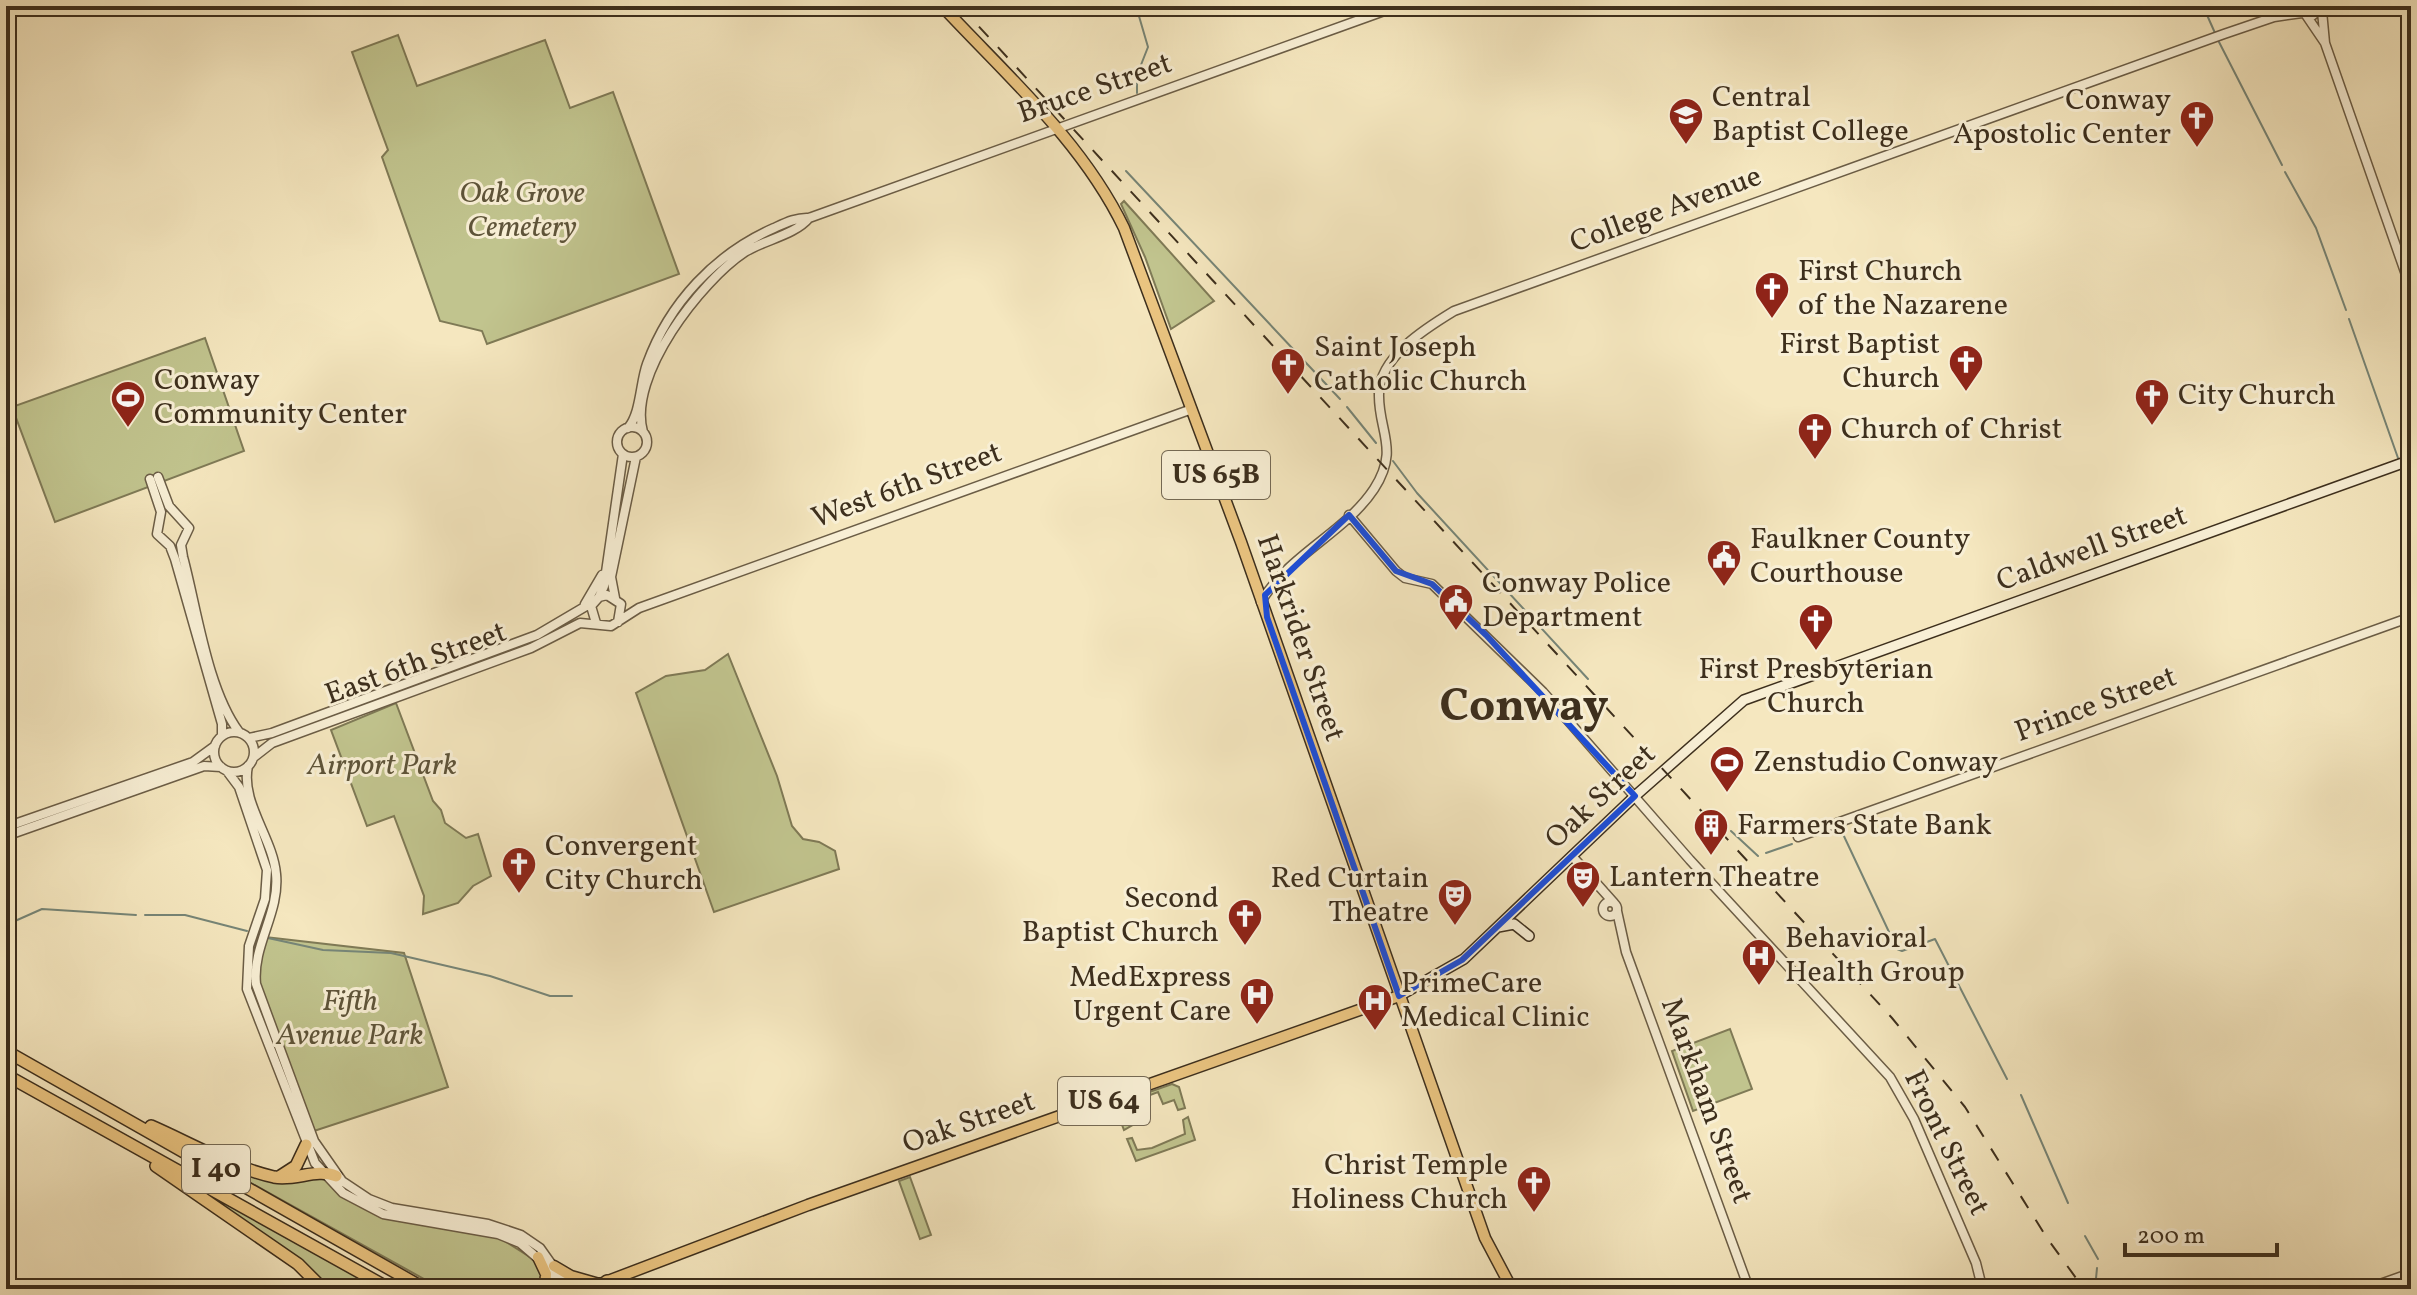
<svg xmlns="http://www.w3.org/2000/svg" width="2417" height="1295" font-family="Vollkorn,serif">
<rect width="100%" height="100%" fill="#f5e7bf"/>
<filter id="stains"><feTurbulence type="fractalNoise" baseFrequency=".0025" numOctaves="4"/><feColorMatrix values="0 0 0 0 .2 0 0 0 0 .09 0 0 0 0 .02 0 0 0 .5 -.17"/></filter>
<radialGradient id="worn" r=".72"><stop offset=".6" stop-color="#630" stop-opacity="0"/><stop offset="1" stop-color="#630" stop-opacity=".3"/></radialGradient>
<path fill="#c1c48e" stroke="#7f7a56" stroke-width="2" d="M398 35 417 86 545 40 570 108 613 92 679 274 487 344 482 331 440 321 382 157 388 150 352 52Z
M1124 201 1214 301 1171 329 1145 257 1121 204Z
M205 338 244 451 55 522 12 407Z
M728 654 777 776 792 826 803 839 819 842 835 851 839 869 714 912 636 693 666 676 705 670Z
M396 703 433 801 441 810 445 823 466 838 478 834 491 876 473 886 458 903 423 914 424 896 394 816 367 826 331 730Z
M265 937 404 953 448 1087 314 1131 261 991 258 974Z
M1730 1029 1752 1089 1693 1111 1672 1051Z
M1172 1084 1179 1087 1185 1108 1178 1110 1174 1100 1163 1104 1158 1092 1134 1101 1142 1123 1136 1124 1139 1119 1135 1107 1121 1113 1125 1124 1131 1126 1124 1130 1116 1109 1118 1103Z
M1188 1117 1195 1140 1136 1161 1127 1139 1132 1138 1137 1150 1152 1148 1185 1134 1183 1120Z
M168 1137 273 1178H323L351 1201 376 1214 500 1238 533 1259 541 1269 544 1287 467 1289 462 1282 457 1289H442Z
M910 1177 931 1235 920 1239 899 1181Z
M195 1186 379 1289H329L312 1270 193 1188Z"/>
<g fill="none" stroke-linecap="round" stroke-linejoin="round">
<path stroke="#768577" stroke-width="2" d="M1136 6 1148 47 1137 75V93
M2203 6 2215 33
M2219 42 2282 165
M1126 171 1340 399
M2285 172 2316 228 2346 310
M2349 319 2398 458
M1347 407 1376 443
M1393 461 1417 493 1588 679
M1731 831 1758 856
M1842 832 1897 949 1902 951 1935 939 2007 1079
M1766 853 1792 844
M145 915H185L247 931
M6 925 42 909 136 915
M268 938 323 950 391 953 490 976 550 996H572
M2021 1095 2068 1203
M2085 1236 2098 1259
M2095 1289 2097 1268"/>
<g stroke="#6b5d46" stroke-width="11">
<path id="tertiary" d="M2298 6 2302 13 2312 16 2324 6
M2322 11 2325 43
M2306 15 2325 43 2411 289
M2274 17 2291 6
M617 442a15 15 0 1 1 30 0a15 15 0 1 1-30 0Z
M628 428C641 413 640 383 647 364 669 303 715 254 774 228 785 223 797 217 809 218L1398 6
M643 432C627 376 701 281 745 252 764 240 795 235 809 218
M158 477 169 506 189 528 181 545 183 557C197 609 207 689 239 732
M150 479 161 512 157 534 170 546 175 559 222 724V736
M1349 515 1396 571 1405 578 1432 584 1543 692 1690 860 1890 1077 1914 1119 1976 1263 1981 1283 1987 1289
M599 597 604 586 623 454
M615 598 611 577 636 457
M1261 602C1288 555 1345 533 1374 489 1400 449 1378 431 1379 394 1379 357 1426 328 1454 311L2224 34 2274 17 2302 13
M585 604 602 575
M596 623 591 606 599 597 607 595 621 604 618 622
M214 752a20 20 0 1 1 40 0a20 20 0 1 1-40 0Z
M249 738 272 733 537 635 593 602
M254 757 272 743 531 648 580 623 611 626 639 608 1192 409
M248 766C240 802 273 838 276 874 280 913 252 945 256 984L314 1141 342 1181 369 1199 392 1208 488 1224 521 1235 540 1248 569 1289
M227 771 239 787 267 870 265 899 249 946 247 989 315 1163 343 1193 383 1214 498 1234 520 1243 548 1267 562 1289
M6 827 193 762 215 746
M6 836 204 766 221 767
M1798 837 2411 617
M1572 856 1614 903
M1603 909a7 7 0 1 1 14 0a7 7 0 1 1-14 0Z
M1617 911 1626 952 1749 1289
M2366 1289 2411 1273"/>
</g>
<g stroke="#3d2f1d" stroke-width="12">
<path id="secondary" d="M1498 927 1514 924 1529 936
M1399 996 1464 959 1635 796 1744 700 2411 460"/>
</g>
<g stroke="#3d2f1d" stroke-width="13">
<path id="primary" d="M942 6C1007 76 1082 141 1124 228L1241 542 1485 1238 1512 1289"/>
</g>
<g stroke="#3d2f1d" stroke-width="13">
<path id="trunk" d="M538 1257 546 1274 545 1289
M554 1266 571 1276 599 1284
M587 1289 808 1205 1399 996"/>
</g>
<g stroke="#3d2f1d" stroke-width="14">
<path id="motorway" d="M6 1051 425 1289
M6 1075 390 1289
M151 1126C190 1143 233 1168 274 1177 296 1181 316 1168 336 1176
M156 1166 298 1264 323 1289
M279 1177 296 1166 306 1145
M602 1289 607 1281"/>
</g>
<use href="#tertiary" stroke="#f8efd5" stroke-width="8"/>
<use href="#secondary" stroke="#f8efd5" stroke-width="9"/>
<use href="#primary" stroke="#eac480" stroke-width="10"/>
<use href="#trunk" stroke="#eac480" stroke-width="10"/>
<use href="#motorway" stroke="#eac480" stroke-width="11"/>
<path stroke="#3d2f1d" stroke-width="2" stroke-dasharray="14 14" stroke-linecap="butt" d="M960 6 1892 1018 1965 1107 2047 1238 2084 1289"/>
</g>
<path fill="none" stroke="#1d4ed8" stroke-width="6" stroke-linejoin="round" d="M1349 515 1396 571 1432 584 1486 635 1635 796 1462 960 1399 996 1267 617 1265 595Z"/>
<defs>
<g id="university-pin" transform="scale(1.8)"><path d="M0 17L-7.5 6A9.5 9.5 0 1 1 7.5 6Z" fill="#8f2418" stroke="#f8efd5"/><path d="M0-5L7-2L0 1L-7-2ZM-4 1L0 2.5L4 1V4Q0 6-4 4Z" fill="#fff"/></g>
<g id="church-pin" transform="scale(1.8)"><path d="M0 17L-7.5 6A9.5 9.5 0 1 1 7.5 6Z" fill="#8f2418" stroke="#f8efd5"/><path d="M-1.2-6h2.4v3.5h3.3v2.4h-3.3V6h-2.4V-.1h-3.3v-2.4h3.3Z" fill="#fff"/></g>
<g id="stadium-pin" transform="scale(1.8)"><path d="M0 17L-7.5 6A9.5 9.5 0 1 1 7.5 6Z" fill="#8f2418" stroke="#f8efd5"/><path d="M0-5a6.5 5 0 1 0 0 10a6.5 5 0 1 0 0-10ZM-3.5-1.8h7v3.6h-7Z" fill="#fff"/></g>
<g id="civic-pin" transform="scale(1.8)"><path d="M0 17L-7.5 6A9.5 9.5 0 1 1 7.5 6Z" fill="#8f2418" stroke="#f8efd5"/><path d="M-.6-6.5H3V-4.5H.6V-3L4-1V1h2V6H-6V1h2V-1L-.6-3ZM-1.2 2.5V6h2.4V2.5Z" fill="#fff"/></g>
<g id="building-pin" transform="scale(1.8)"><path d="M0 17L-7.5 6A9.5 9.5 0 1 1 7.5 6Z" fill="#8f2418" stroke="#f8efd5"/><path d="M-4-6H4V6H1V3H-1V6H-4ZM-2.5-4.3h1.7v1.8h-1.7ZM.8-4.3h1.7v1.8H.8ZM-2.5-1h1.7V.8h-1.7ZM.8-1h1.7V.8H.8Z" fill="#fff"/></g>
<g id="theatre-pin" transform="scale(1.8)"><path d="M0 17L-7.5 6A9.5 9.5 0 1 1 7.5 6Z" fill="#8f2418" stroke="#f8efd5"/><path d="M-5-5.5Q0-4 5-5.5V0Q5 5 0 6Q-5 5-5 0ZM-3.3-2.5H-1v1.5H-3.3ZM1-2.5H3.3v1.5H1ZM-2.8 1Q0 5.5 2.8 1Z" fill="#fff"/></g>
<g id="hospital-pin" transform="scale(1.8)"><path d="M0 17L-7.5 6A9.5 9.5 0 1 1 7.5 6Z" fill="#8f2418" stroke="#f8efd5"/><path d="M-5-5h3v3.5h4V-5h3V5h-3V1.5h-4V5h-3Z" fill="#fff"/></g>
</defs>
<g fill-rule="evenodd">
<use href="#university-pin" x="1686" y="115"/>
<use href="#church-pin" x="2197" y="118"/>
<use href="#church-pin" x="1772" y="289"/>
<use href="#church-pin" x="1966" y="362"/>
<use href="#church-pin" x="1288" y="365"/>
<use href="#church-pin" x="2152" y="396"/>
<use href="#stadium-pin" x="128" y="398"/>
<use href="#church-pin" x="1815" y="430"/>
<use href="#civic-pin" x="1724" y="557"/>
<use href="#civic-pin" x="1456" y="601"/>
<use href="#church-pin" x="1816" y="621"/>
<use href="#stadium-pin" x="1727" y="763"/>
<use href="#building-pin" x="1711" y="826"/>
<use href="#church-pin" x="519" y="864"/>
<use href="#theatre-pin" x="1583" y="878"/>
<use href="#theatre-pin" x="1455" y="896"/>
<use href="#church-pin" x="1245" y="916"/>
<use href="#hospital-pin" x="1759" y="956"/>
<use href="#hospital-pin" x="1257" y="995"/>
<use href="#hospital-pin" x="1375" y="1001"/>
<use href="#church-pin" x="1534" y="1183"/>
</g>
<g text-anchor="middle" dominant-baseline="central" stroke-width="6" stroke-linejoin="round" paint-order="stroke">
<g fill="#f8efd5" stroke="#756954" stroke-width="2">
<rect x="1162" y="451" width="108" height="48" rx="6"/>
<rect x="1058" y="1077" width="92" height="48" rx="6"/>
<rect x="182" y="1145" width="68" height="48" rx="6"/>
</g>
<g font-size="28" font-weight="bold" fill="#3d2f1d">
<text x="1216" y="475">US 65B</text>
<text x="1104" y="1101">US 64</text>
<text x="216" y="1169">I 40</text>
</g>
<g font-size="30" fill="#3d2f1d" stroke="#f8efd5">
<text transform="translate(1095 89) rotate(-19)">Bruce Street</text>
<text transform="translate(1666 210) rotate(-20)">College Avenue</text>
<text transform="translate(907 486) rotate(-20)">West 6th Street</text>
<text transform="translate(2092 549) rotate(-20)">Caldwell Street</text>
<text transform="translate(1300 638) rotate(71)">Harkrider Street</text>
<text transform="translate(416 664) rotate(-20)">East 6th Street</text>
<text transform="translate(2096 705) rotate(-20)">Prince Street</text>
<text transform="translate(1601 797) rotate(-43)">Oak Street</text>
<text transform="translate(1706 1101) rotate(70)">Markham Street</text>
<text transform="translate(969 1123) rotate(-19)">Oak Street</text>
<text transform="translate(1946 1143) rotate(64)">Front Street</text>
</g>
<g font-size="30" fill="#3d2f1d" stroke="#f8efd5" text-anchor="start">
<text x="1712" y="98">Central<tspan x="1712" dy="34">Baptist College</tspan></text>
<text x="2171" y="101" text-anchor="end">Conway<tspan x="2171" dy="34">Apostolic Center</tspan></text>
<text x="1798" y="272">First Church<tspan x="1798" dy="34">of the Nazarene</tspan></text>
<text x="1940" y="345" text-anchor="end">First Baptist<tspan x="1940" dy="34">Church</tspan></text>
<text x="1314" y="348">Saint Joseph<tspan x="1314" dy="34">Catholic Church</tspan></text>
<text x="154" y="381">Conway<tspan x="154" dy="34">Community Center</tspan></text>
<text x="2178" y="396">City Church</text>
<text x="1841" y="430">Church of Christ</text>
<text x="1750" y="540">Faulkner County<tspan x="1750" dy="34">Courthouse</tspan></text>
<text x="1482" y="584">Conway Police<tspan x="1482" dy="34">Department</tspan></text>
<text x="1816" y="670" text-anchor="middle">First Presbyterian<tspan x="1816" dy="34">Church</tspan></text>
<text x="1753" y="763">Zenstudio Conway</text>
<text x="1737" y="826">Farmers State Bank</text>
<text x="545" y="847">Convergent<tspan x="545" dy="34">City Church</tspan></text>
<text x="1609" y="878">Lantern Theatre</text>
<text x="1429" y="879" text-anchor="end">Red Curtain<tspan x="1429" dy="34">Theatre</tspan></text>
<text x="1219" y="899" text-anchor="end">Second<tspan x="1219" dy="34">Baptist Church</tspan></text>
<text x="1785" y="939">Behavioral<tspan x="1785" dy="34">Health Group</tspan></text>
<text x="1231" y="978" text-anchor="end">MedExpress<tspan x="1231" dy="34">Urgent Care</tspan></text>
<text x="1401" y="984">PrimeCare<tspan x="1401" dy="34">Medical Clinic</tspan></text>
<text x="1508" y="1166" text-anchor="end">Christ Temple<tspan x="1508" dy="34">Holiness Church</tspan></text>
</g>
<g font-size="30" font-style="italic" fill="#5e5439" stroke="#f8efd5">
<text x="522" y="194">Oak Grove<tspan x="522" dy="34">Cemetery</tspan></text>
<text x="382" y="766">Airport Park</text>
<text x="350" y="1002">Fifth<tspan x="350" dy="34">Avenue Park</tspan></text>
</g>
<g font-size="46" font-weight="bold" fill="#3d2f1d" stroke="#f8efd5">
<text x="1524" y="708">Conway</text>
</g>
</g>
<rect width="2417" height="1295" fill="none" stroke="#f5e7bf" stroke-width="32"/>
<rect x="8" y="8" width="2401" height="1279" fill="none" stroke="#3d2f1d" stroke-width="4"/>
<rect x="16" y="16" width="2385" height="1263" fill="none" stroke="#3d2f1d" stroke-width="2"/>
<path d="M2125 1243v12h152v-12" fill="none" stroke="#3d2f1d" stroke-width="4"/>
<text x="2137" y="1243" font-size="24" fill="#3d2f1d" stroke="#f8efd5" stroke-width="6" paint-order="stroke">200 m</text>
<rect width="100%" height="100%" filter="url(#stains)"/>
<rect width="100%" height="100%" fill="url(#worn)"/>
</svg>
